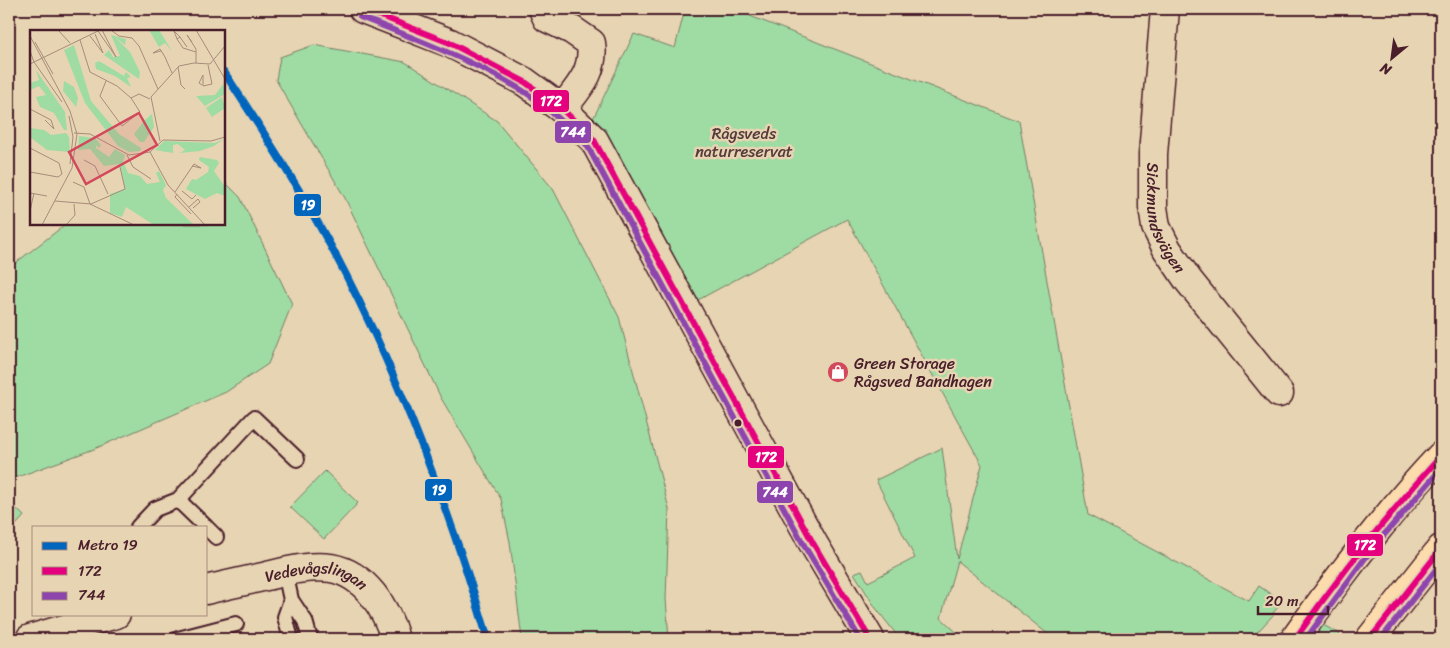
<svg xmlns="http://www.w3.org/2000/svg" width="1450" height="648" font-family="Sriracha,sans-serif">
<rect width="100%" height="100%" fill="#e7d4b2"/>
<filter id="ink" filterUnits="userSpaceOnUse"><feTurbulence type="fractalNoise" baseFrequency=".02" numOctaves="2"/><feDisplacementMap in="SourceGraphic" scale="10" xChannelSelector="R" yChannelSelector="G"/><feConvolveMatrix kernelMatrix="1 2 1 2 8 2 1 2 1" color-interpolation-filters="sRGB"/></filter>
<g filter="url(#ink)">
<path fill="#9fdca3" stroke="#747e67" d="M685 9H751L750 16 1019 121 1088 515 1249 601 1259 586 1282 602 1273 613 1274 614 1251 639H1054L957 561 941 618 964 639H900L875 607 854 573 862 570 868 582 915 558 876 480 942 448 957 559 982 465 847 219 698 300 591 123 634 34 675 48Z
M314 45 405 62 497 121 553 189 619 317 669 509 666 599 669 639H522L510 542 501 499 441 398 345 198 276 80 280 57Z
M224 181 240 197 292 304 268 364 226 392 94 449 9 480V268L66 224H224Z
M325 471 358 503 324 539 290 507Z
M9 502 24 516 9 533Z
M1321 624 1340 634 1336 639H1311Z"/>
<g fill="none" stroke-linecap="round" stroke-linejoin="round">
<g stroke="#4a1f2b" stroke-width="18">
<path id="service" d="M178 500 206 527
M138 527 155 509 178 500 254 418 297 459
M206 527 216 537
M285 572 291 600 285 617 291 639
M291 600 305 621 310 639
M178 639 236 624"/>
</g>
<g stroke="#4a1f2b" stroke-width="31">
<g id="minor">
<path d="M543 9 547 18 572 30 591 43C595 72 579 87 562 109"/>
<path id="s1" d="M1165 9 1153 154V207L1156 227 1167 249 1188 280 1279 393"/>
<path id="s2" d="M206 590C226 585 246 581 267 576 288 571 309 565 331 568 365 574 387 609 395 639"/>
<path d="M30 639 116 614"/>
</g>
</g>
<g stroke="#4a1f2b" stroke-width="31">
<path id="tertiary" d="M363 9 450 43 525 82 562 109 594 140 813 543 870 639"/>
</g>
<g stroke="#4a1f2b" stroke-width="31">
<path id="primary" d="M1295 639C1340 575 1387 513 1441 456
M1370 639 1441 549"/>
</g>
<use href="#service" stroke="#e7d4b2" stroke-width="14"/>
<use href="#minor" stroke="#e7d4b2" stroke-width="28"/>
<use href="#tertiary" stroke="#e7d4b2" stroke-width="28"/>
<use href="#primary" stroke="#fcdcac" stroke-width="28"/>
<g stroke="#e7d4b2" stroke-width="10">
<path id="bus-1" d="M363 9 450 43 525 82 562 109 594 140 813 543 870 639
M1295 639C1340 575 1388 514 1441 456
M1370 639 1441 549"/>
</g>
<g stroke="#e7d4b2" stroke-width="10">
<path id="bus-2" d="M360 17C414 38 469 59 520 89 545 104 566 125 587 145L805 547 860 639
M1306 639 1371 550 1441 469
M1381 639 1441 563"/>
</g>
<use href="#bus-1" stroke="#e5007d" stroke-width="6"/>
<use href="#bus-2" stroke="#8e44ad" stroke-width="6"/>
<g stroke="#e7d4b2" stroke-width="11">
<path id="metro-1" d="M224 72C267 137 309 203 345 273 405 390 450 513 488 639"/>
</g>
<use href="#metro-1" stroke="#0065bd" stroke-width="8"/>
</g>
</g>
<defs>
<g id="shop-disc" transform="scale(1.125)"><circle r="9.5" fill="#d1495b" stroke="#e7d4b2"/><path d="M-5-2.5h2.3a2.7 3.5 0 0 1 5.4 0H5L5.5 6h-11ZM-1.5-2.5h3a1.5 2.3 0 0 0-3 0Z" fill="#fff"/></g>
</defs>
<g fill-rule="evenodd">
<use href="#shop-disc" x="838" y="372"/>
</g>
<circle fill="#4a1f2b" stroke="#e7d4b2" stroke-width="2" cx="738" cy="423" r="4.5"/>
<g text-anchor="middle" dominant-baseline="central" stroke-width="5" stroke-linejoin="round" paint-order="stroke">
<g font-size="16" fill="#573b3d" stroke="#e7d4b2">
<text x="744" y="133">Rågsveds<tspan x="744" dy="18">naturreservat</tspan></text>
</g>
<g font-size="16" fill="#4a1f2b" stroke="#e7d4b2">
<text stroke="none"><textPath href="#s1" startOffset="212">Sickmundsvägen</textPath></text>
<text stroke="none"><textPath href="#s2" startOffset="114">Vedevågslingan</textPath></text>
</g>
<g font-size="16" fill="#4a1f2b" stroke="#e7d4b2" text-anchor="start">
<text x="854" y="363">Green Storage<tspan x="854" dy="18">Rågsved Bandhagen</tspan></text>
</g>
</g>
<g transform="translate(30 30)">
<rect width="195" height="195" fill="#e7d4b2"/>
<path d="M119 0H129L142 21 135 13 129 17ZM81 5 96 9 95 15 85 7 100 22 110 42 109 49 74 25 79 20 83 27 90 26ZM44 15 61 71 89 104 111 118 110 121 99 122 88 116 55 73 34 20ZM69 31 94 46 96 42 101 47 97 48 101 57 85 46 66 39 65 33ZM6 40 35 82 37 100H34L24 83 10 77 6 67 16 65 9 56 0 60V53L9 50ZM34 51 44 57 48 68 46 77 33 61ZM193 54 195 64 175 76 166 66 185 65ZM192 67 195 78 182 87 176 78ZM122 84 124 97 114 112H110L104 104 114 91 112 88 115 90ZM0 98 14 100 21 105 36 103 39 107 40 122 17 120 0 107ZM49 106 65 108 71 115 69 118 66 115V118L79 127 85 119 95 125 93 131 98 143 110 146 117 154 130 152 126 143 129 141 136 155 133 160 136 168 164 195H124L96 177 92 187 80 183V164L95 159 90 134 74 136 60 119 48 120ZM194 109 184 116 170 121 150 123 155 120 148 114 143 115V123L125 120 134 111 185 113ZM170 127 187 130 189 133 184 141 195 157V166L187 163 175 169 156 159 162 149 166 150 178 142 179 137 169 130Z" fill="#9fdca3"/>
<path fill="none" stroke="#a88c7c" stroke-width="1" d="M28 0 40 13M81 0 89 6 102 8 109 16 128 59M166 0 195 49M68 1 86 27 72 0M0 6 40 81 47 104 42 138 12 195M60 6 73 23 65 4M147 9 144 1 150 7M50 10 60 42 87 56 101 68 109 64 120 69M5 12 23 44M162 12 157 5 166 19V33M157 17 150 7 147 9 153 18 166 22M0 21 4 32 32 72M131 21 123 23 130 19 135 27 142 43M0 34 70 0M148 37 151 55 155 59M76 51 70 66 92 96 110 82 101 68M172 55 169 53 173 45V56L182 54 178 35M0 79 21 90 24 99 15 90M39 86 43 107 40 134M44 103 60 104 99 125 120 122 133 110 181 111 195 107M130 111 121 67 149 36 164 33 180 34 195 16M0 118 29 133 32 144 28 147 0 142M120 122 138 155 175 195M97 125 103 137 121 149M54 130 65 136 78 164M43 152 54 157 60 174M152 161 162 169 166 165M145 162 164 134 171 138 162 136M0 163 17 166M147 164 145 167 161 184M25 171 61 174 95 159 90 137M60 174 104 195M159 177 168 169 170 172 163 178M0 181 4 163M36 195 45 185 44 174"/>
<path fill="#d1495b" fill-opacity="0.15" stroke="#d1495b" stroke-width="2.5" d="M109 83 127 115 56 154 39 122Z"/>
<rect width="195" height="195" fill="none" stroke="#4a1f2b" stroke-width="2.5"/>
</g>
<g stroke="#e7d4b2" stroke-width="2">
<rect x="532" y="89" width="38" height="24" rx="5" fill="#e5007d"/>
<rect x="554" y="120" width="38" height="24" rx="5" fill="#8e44ad"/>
<rect x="293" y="193" width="29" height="24" rx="5" fill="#0065bd"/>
<rect x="747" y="445" width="38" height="24" rx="5" fill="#e5007d"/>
<rect x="424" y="478" width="29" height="24" rx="5" fill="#0065bd"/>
<rect x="756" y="480" width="38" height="24" rx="5" fill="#8e44ad"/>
<rect x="1346" y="533" width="38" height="24" rx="5" fill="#e5007d"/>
</g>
<g font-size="14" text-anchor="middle" font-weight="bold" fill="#fff">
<text x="551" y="106">172</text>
<text x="573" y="137">744</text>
<text x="308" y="210">19</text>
<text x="766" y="462">172</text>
<text x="439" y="495">19</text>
<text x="775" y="497">744</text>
<text x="1365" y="550">172</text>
</g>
<rect width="1450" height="648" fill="none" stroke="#e7d4b2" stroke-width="30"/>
<rect x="15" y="15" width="1420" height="618" fill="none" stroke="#4a1f2b" stroke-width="2" filter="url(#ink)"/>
<rect x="32" y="526" width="175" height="90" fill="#e7d4b2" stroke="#a88c7c"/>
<rect x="42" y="542" width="25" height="8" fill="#0065bd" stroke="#a88c7c"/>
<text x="78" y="550" font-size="15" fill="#4a1f2b">Metro 19</text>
<rect x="42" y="567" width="25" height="8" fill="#e5007d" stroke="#a88c7c"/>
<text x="78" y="576" font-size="15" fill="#4a1f2b">172</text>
<rect x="42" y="592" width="25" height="8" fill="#8e44ad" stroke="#a88c7c"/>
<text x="78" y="600" font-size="15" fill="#4a1f2b">744</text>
<g transform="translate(1392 58) rotate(209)" stroke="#e7d4b2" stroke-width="4" paint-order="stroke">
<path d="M0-4L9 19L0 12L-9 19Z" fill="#4a1f2b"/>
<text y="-8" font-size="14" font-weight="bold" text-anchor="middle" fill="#4a1f2b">N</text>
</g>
<path d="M1258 606v8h70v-8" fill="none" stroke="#4a1f2b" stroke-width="2.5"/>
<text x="1265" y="606" font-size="15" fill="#4a1f2b" stroke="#e7d4b2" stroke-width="4" paint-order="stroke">20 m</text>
</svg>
